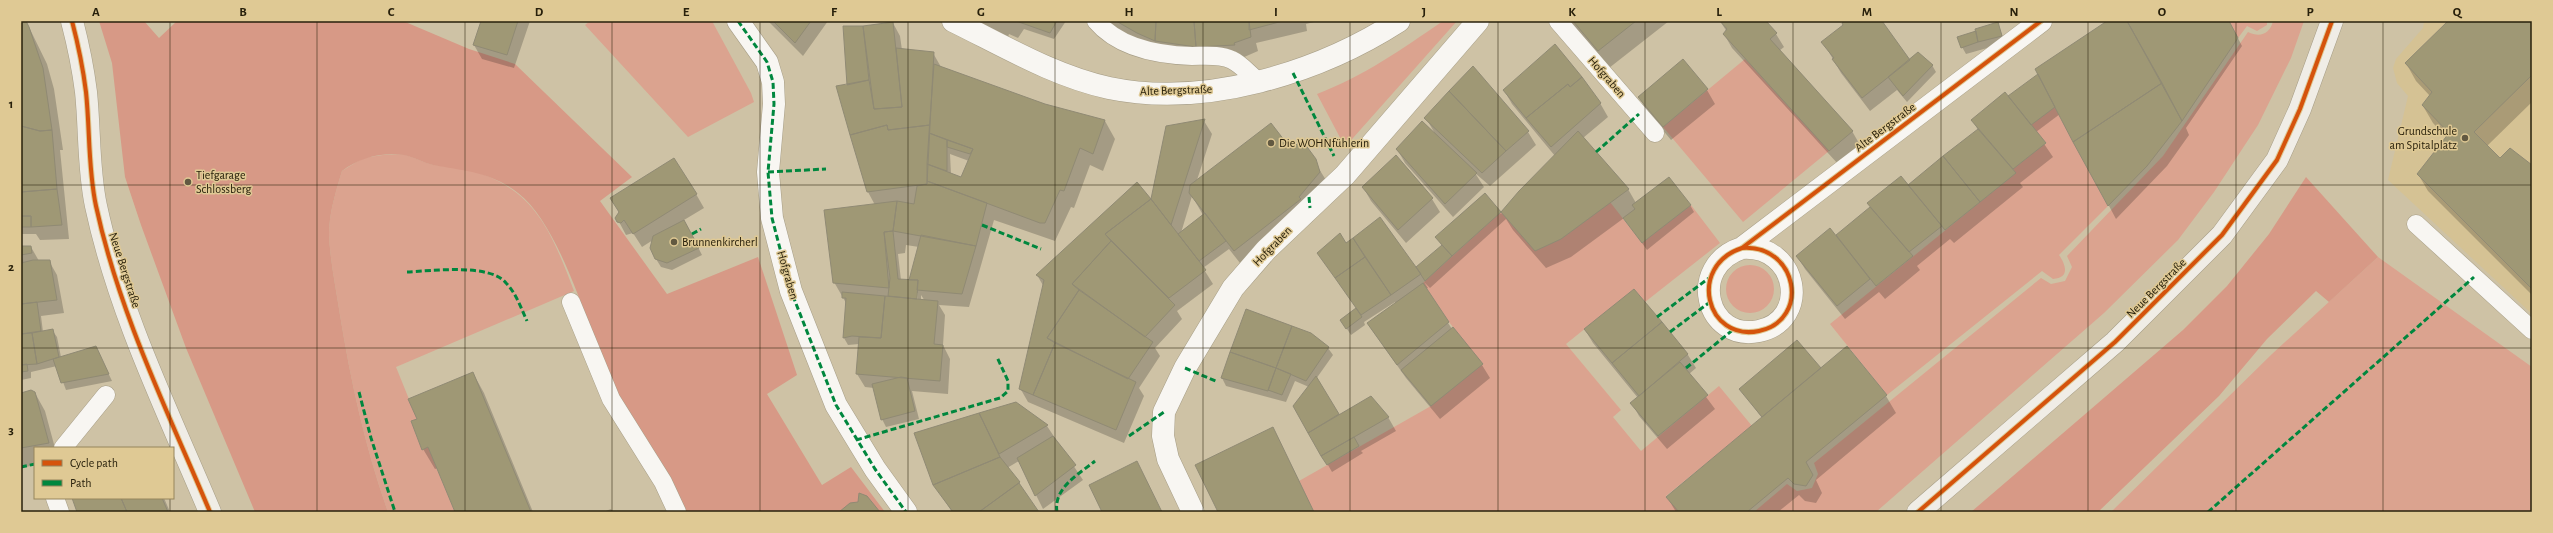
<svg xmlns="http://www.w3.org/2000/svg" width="2553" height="533" font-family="'Alegreya Sans',sans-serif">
<rect width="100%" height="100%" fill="#cec2a5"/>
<path fill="#d5c294" d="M2424 21H2532V314L2388 180 2408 96 2397 83 2393 68 2396 59 2423 28Z"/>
<path fill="#dba38f" d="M590 21H712L751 93 754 102 688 137 585 25Z
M1443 21H1457L1345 147 1317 94C1364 76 1402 49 1443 21Z
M2229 21H2267V25L2257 31 2247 26 2238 38Z
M2273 21H2304L2291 58 2258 125 2214 192 2178 240 2104 313 1876 512H1754L1787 484 1797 491 1812 488 1818 474 1814 463 2041 278 2051 284 2065 281 2072 267 2067 256 2163 156 2248 32C2260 38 2270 34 2273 21Z
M1745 59 1829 151 1743 222 1663 127Z
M2055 107 2108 206 2059 255C2066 265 2070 278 2053 279L2042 271 1887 395 1830 324 2016 173 2013 169 2046 143 2031 125Z
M383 155C390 155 398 154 405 155 414 157 424 163 434 165 445 167 456 166 467 169 535 188 551 231 574 291L396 367 417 419 411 421 422 449 428 447 455 512H388C365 447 351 382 340 315 336 288 330 261 329 234 329 213 336 191 342 171L363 158Z
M1610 202 1642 243 1691 205 1720 243 1645 302 1634 289 1566 344 1621 410 1613 417 1641 451 1719 386 1752 426 1666 496 1679 512H1314L1299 481 1431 406 1482 364 1449 322 1423 283 1501 212 1535 251 1561 239Z
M2378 257 2532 367V512H2111L2272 354Z
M1726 289a24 24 0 1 1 48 0a24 24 0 1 1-48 0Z"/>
<path fill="#d79986" d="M99 21H144L159 38 177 21H403L469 49 515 64 632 177 600 201 667 294 758 257 797 375 767 394 822 485 851 467 885 512H685C680 501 677 488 671 478 655 450 629 426 616 395 592 342 563 227 518 193 491 172 465 171 433 165 424 163 414 157 404 155 382 152 360 157 342 171 336 191 329 213 329 234 330 261 336 288 340 315 351 382 365 447 388 512H255L186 348 141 225 125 177 112 63Z
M2306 177 2378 257 2329 302 2316 291 2267 339 2219 396 2098 512H1971L2183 330 2227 286 2269 234Z"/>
<path fill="#0003" fill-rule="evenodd" d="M21 21H26L47 64 54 89 63 150H60L69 239 40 240 36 234H21Z
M482 21H530L514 68 482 59 474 45Z
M768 21H828L803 56Z
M976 21H1066L1054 39 1024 29 1018 38 1009 34 1008 37Z
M1110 21H1318L1306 24 1307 31 1256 43 1258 51 1242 58 1119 37Z
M1570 21H1669L1609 68Z
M1720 21H1764L1776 34 1784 47 1779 51 1852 131 1860 145 1838 164 1732 48 1724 34 1727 32Z
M1848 21H1880L1909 61 1932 65 1936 72 1907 102 1897 90 1870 111 1841 73 1823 42Z
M2109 21H2229L2242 46 2186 128 2189 135 2167 166 2116 219 2060 114 2036 132 2053 157 2020 183 2023 187 1954 243 1950 239 1917 266 1920 270 1885 299 1879 292 1845 319 1805 269 1797 256 1836 237 1871 208 1869 204 1908 186 1978 130 1972 120 2008 98Z
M2449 21H2532V102L2487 146 2500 159 2532 167V295L2428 191 2418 174 2446 137 2433 123 2423 106 2430 96 2416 81 2406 63Z
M893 23 900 36 902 50 933 53 941 67 1045 105 1105 121 1115 139 1103 171 1090 165 1074 208 1071 207 1055 241 994 220 969 307 939 305 945 315 943 345 950 359 948 394 912 391 919 419 886 427 882 419 874 388 865 387 857 374 859 344 848 345 844 338 846 303 834 282 875 205 868 192 848 85 862 27 866 34V26ZM950 154 969 161 962 178 951 174ZM906 245 919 247 910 281 901 280 898 254 905 253ZM916 293H918V303H916ZM921 295 923 298 924 300H921Z
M1998 24 2005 43 1966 54 1962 47Z
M1682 61 1707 90 1715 104 1671 140 1647 111 1639 97Z
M1504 90 1600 103 1608 117 1583 138 1628 189 1636 203 1690 205 1694 212 1647 250 1624 218 1571 257 1546 268 1513 230 1506 219 1430 288 1424 282 1428 288 1426 289 1452 329 1482 365 1490 378 1440 419 1406 378 1368 324 1396 304 1395 302 1364 322 1365 325 1351 335 1341 320 1357 309 1346 244 1380 218 1419 274 1442 246 1436 237 1484 194 1501 214 1555 156 1512 104Z
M1426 118 1528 132 1536 145 1490 186 1475 173 1484 187 1453 217 1405 163 1397 149 1434 132Z
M1204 121 1212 134 1197 180 1291 150 1302 142 1331 188 1312 219 1313 221 1247 272 1229 249 1203 268 1213 284 1177 311 1182 319 1155 348 1160 356 1139 388 1144 396 1124 443 1028 402 1020 388 1044 287 1037 275 1151 201ZM1192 196 1203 215 1181 233Z
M1363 187 1432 199 1440 212 1406 243 1371 201Z
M696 194 704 208 684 220 702 255 672 270 661 267 656 259 653 240 642 247 633 233 626 235 617 218Z
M21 247H31L39 261H49L57 275 64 313 41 316 43 332 52 330 57 337 61 357 96 347 112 381 66 390 57 366 31 372V378L21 380Z
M1634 290 1688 355 1696 368 1689 374 1715 409 1667 449 1639 416 1632 403 1638 398 1593 343 1585 330Z
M1328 348 1333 355 1316 379 1339 415 1388 417 1396 431 1361 451 1363 453 1332 472 1294 406 1309 387 1295 381 1286 402 1226 386 1222 378 1231 352Z
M1820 370 1886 396 1896 413 1816 480 1822 493 1816 503 1805 501 1799 495 1778 512H1676L1667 497 1762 418 1740 389Z
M473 373 484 393 533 512H456L438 468 435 469 423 449 418 419Z
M35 393 45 411 55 448H35V465L21 468V394Z
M1016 403 1047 426 1083 480 1043 509 1019 461 1007 468 1038 512H952L934 484 915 433Z
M1273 428 1314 512H1219Z
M73 498H164L170 512H78Z
M611 509 613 512H603Z"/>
<path fill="#9f9875" stroke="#908a74" d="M21 21H26L29 27 43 68 52 130 40 131 21 126Z
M481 21H518L507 55 473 45Z
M773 21H811L795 43Z
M1016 21H1057L1050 33Z
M1116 21H1156L1155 41 1137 33Z
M1156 21H1194L1196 47 1155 41Z
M1194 21H1249L1251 37 1234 43 1235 45 1196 47Z
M1249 21H1283L1249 30Z
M1573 21H1636L1598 51Z
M1720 21H1766L1777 33 1770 39 1853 131 1829 151 1723 34 1727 29Z
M1845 21H1882L1910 60 1862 98 1832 59 1834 58 1821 42 1843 25 1842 23Z
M2107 21H2127L2162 83 2073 142 2035 69Z
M2127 21H2229L2238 38 2182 121Z
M2448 21H2532V75L2474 132 2500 158 2510 148 2532 165V289L2417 174 2449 133 2422 105 2432 92 2405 63Z
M893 22 902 107 874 109 863 26Z
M1998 22 2002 36 1978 42 1975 29Z
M843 26H863L869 80 847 85Z
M1976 31 1978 42 1961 48 1957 37Z
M1555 44 1582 77 1570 87 1568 84 1526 118 1503 90Z
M896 48 934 52 930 125 888 130 887 125 850 135 836 86 869 80 874 109 902 107Z
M1918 52 1933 65 1903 96 1888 77Z
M1683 59 1708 89 1663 127 1638 97Z
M934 64 1045 104 1105 120 1093 154 1080 148 1064 191 1060 190 1045 223H1040L927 181V164L961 177 973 149 929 133Z
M1473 66 1529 131 1506 151 1449 91Z
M2038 74 2055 107 2031 125 2008 96Z
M1582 77 1601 103 1551 147 1526 118 1568 84 1570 87Z
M2162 83 2182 121 2147 166 2108 206 2073 142Z
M1449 91 1506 151 1482 173 1424 118Z
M2005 92 2046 143 2013 169 1971 120Z
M1205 119 1171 225 1151 199 1166 126Z
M1422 121 1477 173 1445 204 1396 149Z
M1271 123 1291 149 1302 140 1316 159 1320 172 1299 197 1301 199 1234 251 1189 193 1190 185Z
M887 125 888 130 930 125 927 184 867 192 850 135Z
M21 126 40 131 52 130 57 189 21 192Z
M1978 129 2016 173 1980 202 1943 156Z
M1578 131 1629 189 1561 239 1535 251 1501 212 1519 191Z
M929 133 947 140V171L927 164Z
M947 140 973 149 970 154 947 147Z
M1396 155 1433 198 1398 230 1362 187Z
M1943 156 1980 202 1945 230 1908 185Z
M674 158 697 194 633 234 624 220 621 223 617 222 615 218 619 212 610 198Z
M1901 176 1942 226 1909 252 1867 203Z
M1669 177 1691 205 1642 243 1623 218 1635 209 1632 205Z
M927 181 987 203 976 246 893 231 897 201 914 204 917 186 927 184Z
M1137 182 1151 199 1105 234 1111 241 1072 284 1079 290 1047 338 1055 343 1033 395 1019 389 1044 280 1036 275Z
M57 189 62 225 31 227V216H21V192Z
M1485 193 1501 212 1452 256 1435 237Z
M1151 199 1206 270 1169 298 1105 234Z
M897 201 893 231 884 232 889 288 833 283 824 210Z
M1870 207 1913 256 1876 286 1836 235Z
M1205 213 1226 241 1199 261 1178 234Z
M21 216H31V227H21Z
M1380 217 1421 274 1391 295 1353 238Z
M684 220 699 248 667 263 655 259 650 248 653 236Z
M1830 228 1870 279 1837 306 1796 256Z
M893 231 898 279 918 280 917 299 888 296 890 278 884 232Z
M1340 233 1346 243 1353 238 1365 257 1335 278 1317 253Z
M921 235 976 246 962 294 917 290 918 280H909Z
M1111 241 1175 305 1145 337 1072 284Z
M1442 245 1452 256 1425 281 1416 267Z
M21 246H31L32 253 21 255 23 263H21Z
M1365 257 1391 295 1361 315 1335 278Z
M33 260H50L57 300 21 304V263Z
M1423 283 1449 322 1397 365 1367 323Z
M1634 289 1662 322 1612 363 1584 329Z
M1079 290 1153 342 1128 379 1047 338Z
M842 292 885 296 881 338 852 336 843 338 846 298H842Z
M885 296 938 301 934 344 943 345 940 381 856 374 859 337 881 338Z
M37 302 41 331 21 334V304Z
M1356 308 1362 317 1346 329 1340 320Z
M1246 309 1292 326 1276 368 1230 352Z
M1662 322 1688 354 1639 396 1612 363Z
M1292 326 1311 333 1329 347 1306 381 1276 368Z
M1453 327 1483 364 1431 406 1401 370Z
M53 329 59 357 37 364 32 333Z
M32 333 37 364 21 365V334Z
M1797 340 1821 368 1762 417 1739 389Z
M1055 343 1136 382 1116 430 1033 395Z
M96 346 109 374 61 383 53 359Z
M1847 346 1887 395 1806 462 1813 475 1806 486 1794 484 1788 478 1747 512H1679L1666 497Z
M1230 352 1276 368 1268 391 1221 378Z
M1680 362 1708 395 1658 436 1630 403Z
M27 364 28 371 21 372V365Z
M1276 368 1291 374 1282 395 1268 390Z
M473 372 531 512H455L428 447 422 450 411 421 417 419 408 399Z
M1316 376 1339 414 1308 433 1293 406Z
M901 377 907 378 915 411 881 420 872 384Z
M31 390 35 392 49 443 21 448V393Z
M1371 396 1389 417 1321 456 1308 433Z
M1016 402 1048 425 999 454 979 413Z
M979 413 1000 457 933 485 914 433Z
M1273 427 1314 512H1218L1195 465Z
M1053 436 1076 465 1035 496 1017 458Z
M1354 437 1359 446 1327 465 1321 456Z
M1000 457 1020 482 979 512H953L933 485Z
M1137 461 1162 512H1102L1089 485Z
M1019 483 1039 512H979Z
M859 493 867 496 880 512H839L850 503 858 502Z
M72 498H121L127 512H77Z
M121 498H162L168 512H127Z"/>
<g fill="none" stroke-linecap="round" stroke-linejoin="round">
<g stroke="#a69d86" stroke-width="19">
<path id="service" d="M1096 21C1119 48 1158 55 1192 56 1204 56 1220 54 1232 60 1241 64 1250 75 1258 81
M1558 21 1655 133
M2416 224 2532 330
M571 302 611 399 663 482 677 512
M63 448 106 395
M55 498 60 512"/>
</g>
<g stroke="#a69d86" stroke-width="23">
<path id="minor" d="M738 21 767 62 773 82 774 104 768 172 772 218 791 291 836 405 875 469 906 512
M953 21C1004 46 1054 76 1109 88 1205 108 1318 73 1399 21
M1742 248C1798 244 1811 320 1759 331 1706 342 1687 266 1742 248L2041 21
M1193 512 1168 459 1163 436 1164 412 1185 368 1233 288 1266 250 1345 175 1478 21"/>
</g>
<g stroke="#a69d86" stroke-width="23">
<path id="secondary" d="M72 21C78 44 83 68 86 92 90 130 88 169 96 206 119 313 168 412 210 512
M1918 512 2115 342 2222 235 2277 160 2300 109 2332 21"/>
</g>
<use href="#service" stroke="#f8f6f2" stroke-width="18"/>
<use href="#minor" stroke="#f8f6f2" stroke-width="22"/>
<use href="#secondary" stroke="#f0ede6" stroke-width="22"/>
<path stroke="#00873e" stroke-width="3" stroke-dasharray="6 3" stroke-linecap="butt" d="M738 21 767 62 773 82 774 104 768 172 772 218 791 291 836 405 875 469 906 512
M1293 73 1334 156
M1596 152 1639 114
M768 172 826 169
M1309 197 1310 208
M982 225 1041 249
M692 234 701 229
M407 272C431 271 490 263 506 283 516 293 521 308 527 321
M1657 317 1709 278
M1670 332 1710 302
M1185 368 1218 382
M1686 368 1734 329
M359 392 371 438 395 512
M1129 436 1164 412
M856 440 1000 398 1008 391V381L997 357
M21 467 35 464
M1057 512C1053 488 1079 474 1095 461
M2208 512 2474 277"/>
<g stroke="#dfc994" stroke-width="6">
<path id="cycleway" d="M72 21C78 44 83 68 86 92 90 130 88 169 96 206 119 313 168 412 210 512
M1742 248C1798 244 1811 320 1759 331 1706 342 1687 266 1742 248L2041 21
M1918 512 2115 342 2222 235 2277 160 2300 109 2332 21"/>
</g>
<use href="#cycleway" stroke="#d5530c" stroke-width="4"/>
</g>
<path fill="none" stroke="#28200b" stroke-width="1" stroke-opacity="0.55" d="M170 21V448M317 21V512M465 21V512M612 21V512M760 21V512M908 21V512M1055 21V512M1203 21V512M1350 21V512M1498 21V512M1645 21V512M1793 21V512M1941 21V512M2088 21V512M2236 21V512M2383 21V512M21 185H2532M21 348H2532M170 498V512"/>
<g fill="#625941" stroke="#dfc994" stroke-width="1.5">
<circle cx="2465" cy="138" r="4"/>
<circle cx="1271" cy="143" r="4"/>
<circle cx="188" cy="182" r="4"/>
<circle cx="674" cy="242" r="4"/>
</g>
<g text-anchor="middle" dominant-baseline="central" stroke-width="3" stroke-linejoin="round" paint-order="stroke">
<g font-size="12" fill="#28200b" stroke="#dfc994">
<text transform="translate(1607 77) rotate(49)">Hofgraben</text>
<text transform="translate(1176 90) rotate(-2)">Alte Bergstraße</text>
<text transform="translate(1885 127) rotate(-37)">Alte Bergstraße</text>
<text transform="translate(1272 246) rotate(-46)">Hofgraben</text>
<text transform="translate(125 270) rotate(72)">Neue Bergstraße</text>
<text transform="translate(788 275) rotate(74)">Hofgraben</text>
<text transform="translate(2156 288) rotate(-45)">Neue Bergstraße</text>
</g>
<g font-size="12" fill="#28200b" stroke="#dfc994" text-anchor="start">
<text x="2457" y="131" text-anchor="end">Grundschule<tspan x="2457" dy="14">am Spitalplatz</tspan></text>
<text x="1279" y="143">Die WOHNfühlerin</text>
<text x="196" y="175">Tiefgarage<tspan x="196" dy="14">Schlossberg</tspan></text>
<text x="682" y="242">Brunnenkircherl</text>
</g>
</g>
<rect width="2553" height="533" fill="none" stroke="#dfc994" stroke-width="44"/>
<rect x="34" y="447" width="140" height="52" fill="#dfc994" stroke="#96855d"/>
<rect x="42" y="460" width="20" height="6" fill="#d5530c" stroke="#96855d"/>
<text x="70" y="467" font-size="12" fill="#28200b">Cycle path</text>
<rect x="42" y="480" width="20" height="6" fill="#00873e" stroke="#96855d"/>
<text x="70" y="487" font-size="12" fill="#28200b">Path</text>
<rect x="22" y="22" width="2509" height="489" fill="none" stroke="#28200b" stroke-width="1.5"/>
<g font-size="13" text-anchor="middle" font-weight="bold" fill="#28200b">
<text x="96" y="16">A</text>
<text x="243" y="16">B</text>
<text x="391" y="16">C</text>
<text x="539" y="16">D</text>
<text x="686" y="16">E</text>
<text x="834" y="16">F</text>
<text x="981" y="16">G</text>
<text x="1129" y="16">H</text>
<text x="1276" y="16">I</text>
<text x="1424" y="16">J</text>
<text x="1572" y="16">K</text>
<text x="1719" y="16">L</text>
<text x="1867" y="16">M</text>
<text x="2014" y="16">N</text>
<text x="2162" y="16">O</text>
<text x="2310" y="16">P</text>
<text x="2457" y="16">Q</text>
<text x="11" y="108">1</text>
<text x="11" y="271">2</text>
<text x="11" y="434">3</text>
</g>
</svg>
